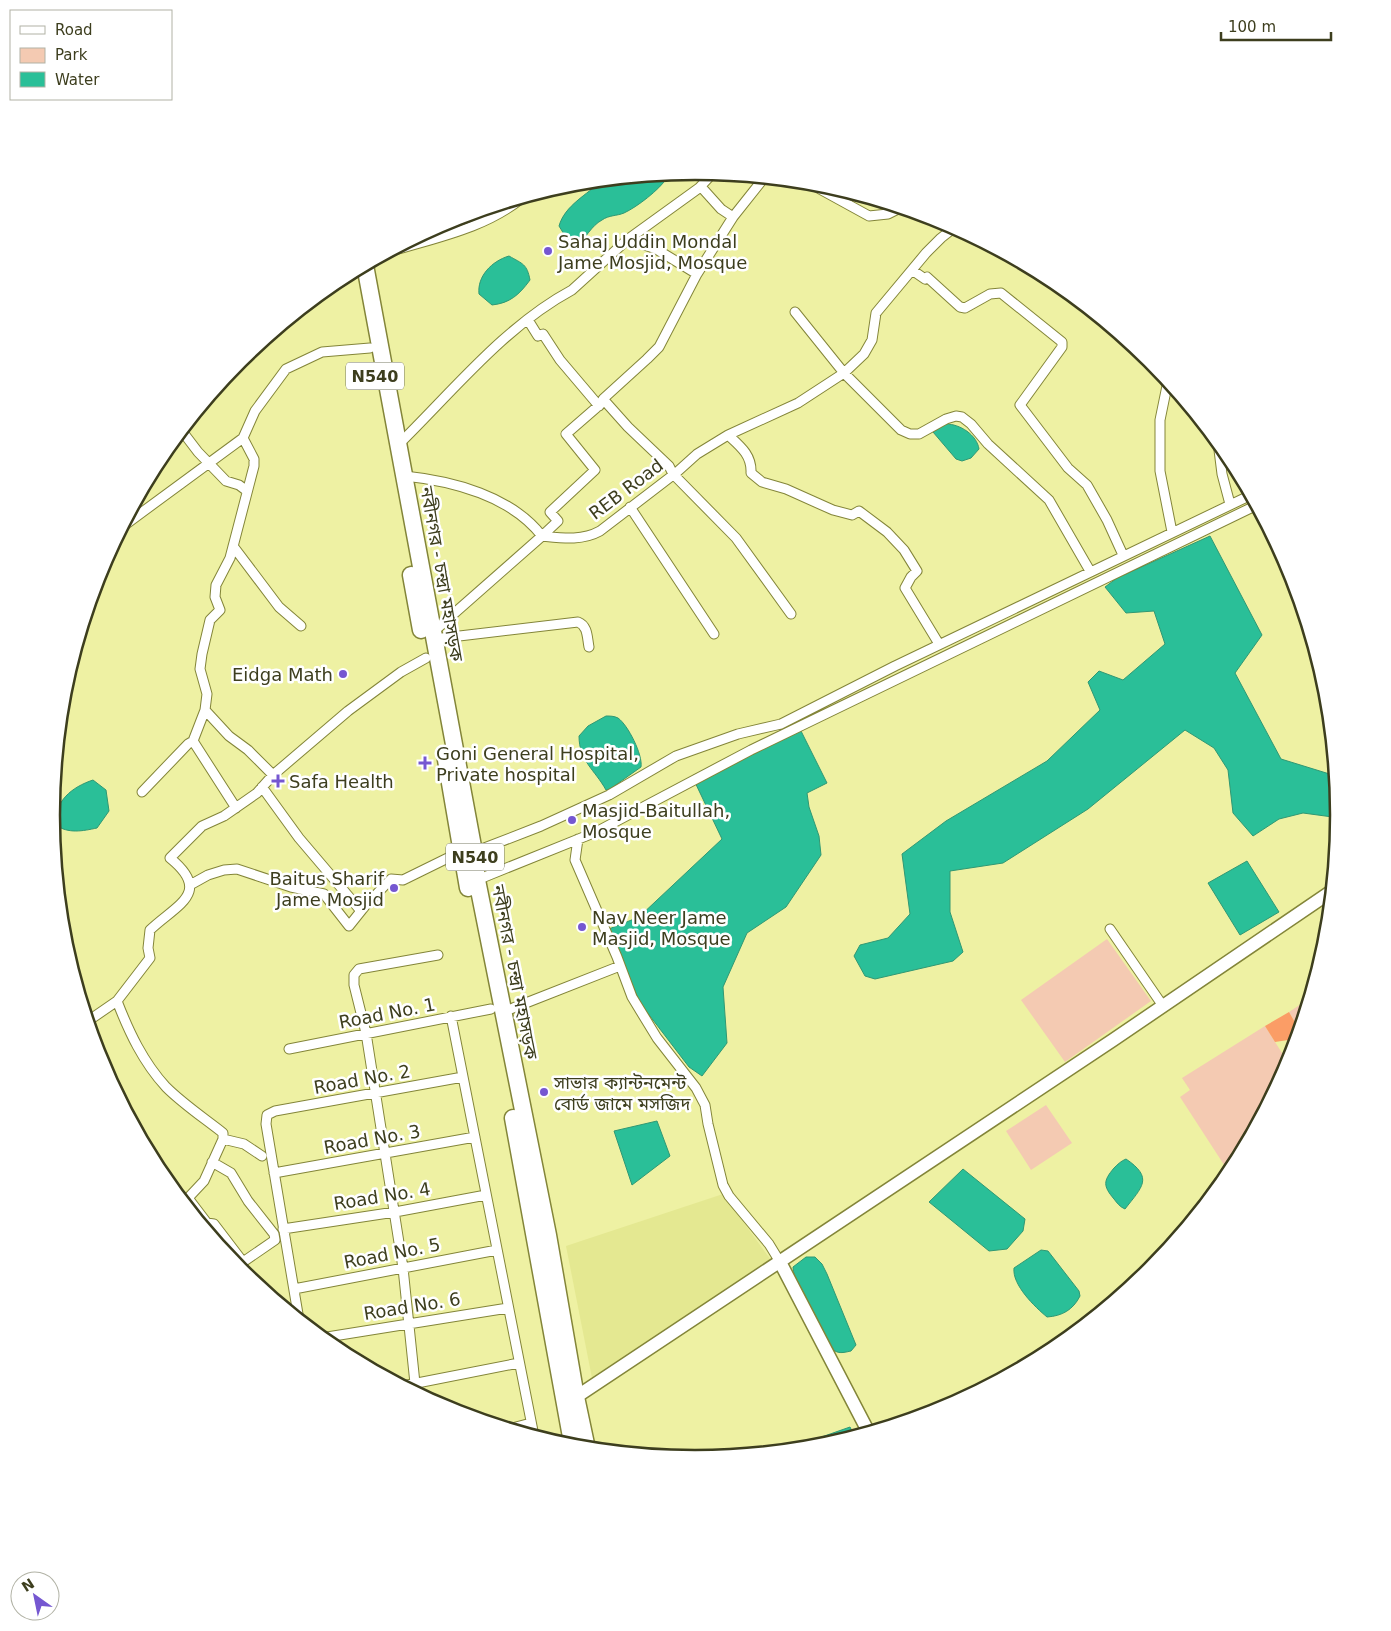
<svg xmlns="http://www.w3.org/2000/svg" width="1391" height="1631" font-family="'DejaVu Sans','Noto Sans Bengali',sans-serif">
<rect width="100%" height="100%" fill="#eef1a3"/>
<path fill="#e4e891" d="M723 1194 771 1260 592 1378 566 1246Z"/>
<path fill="#f4cab2" d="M1107 939 1151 1001 1065 1062 1021 1000Z
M1310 998 1300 1031 1289 1012Z
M1265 1026 1289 1064 1235 1166 1228 1171 1180 1097 1190 1090 1182 1078Z
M1046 1105 1072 1143 1031 1170 1006 1131Z"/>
<path fill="#fb9d66" d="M1289 1012 1300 1031 1294 1052 1288 1040 1275 1042 1265 1026Z"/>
<path fill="#2abf98" stroke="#309873" d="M666 174 667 178C659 190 637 207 624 213 617 216 609 215 602 220 591 226 586 238 577 246L570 244 559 226C565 205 587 195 601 181Z
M509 256C523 264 527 264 530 280 519 295 510 303 492 305L479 294C477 276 492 261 509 256Z
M946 424C960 424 977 435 979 449L971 458 962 461 956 459 933 432Z
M1210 536 1262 635 1235 673 1281 759 1336 776 1340 818 1303 813 1279 819 1253 836 1233 813 1228 770 1214 748 1185 730 1088 809 1003 863 950 871V912L963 952 953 961 875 979 865 976 854 956 860 945 888 938 910 914 902 854 946 821 1047 761 1100 710 1088 682 1099 671 1123 680 1165 644 1154 611 1126 613 1105 587 1117 578Z
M606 716C610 716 614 716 618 718 628 725 643 755 641 767L610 789 606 790C595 770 579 761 579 736L588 726Z
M798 725 827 783 807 793 809 807 819 836 821 855 786 907 747 933 723 987 727 1043 702 1076 689 1067 640 1003 609 929 639 917 722 839 692 776Z
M93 780 106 790 109 811 97 828C83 831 68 834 56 825 54 801 72 787 93 780Z
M1247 861 1279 912 1240 935 1208 883Z
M657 1121 670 1156 632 1185 614 1131Z
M1126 1159C1154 1178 1142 1187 1125 1209 1120 1207 1117 1203 1114 1199 1103 1186 1103 1181 1114 1168 1118 1164 1121 1161 1126 1159Z
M963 1169 1025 1219 1023 1231 1007 1249 989 1251 929 1202Z
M1041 1250 1048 1251 1079 1291 1080 1296C1073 1310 1062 1316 1047 1317 1035 1307 1012 1285 1014 1268Z
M806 1257H815L822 1264 827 1274 856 1345 851 1351C846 1352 840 1354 835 1351 821 1343 812 1314 807 1300 803 1289 793 1279 793 1267Z
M850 1427 855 1437 821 1447 779 1452Z"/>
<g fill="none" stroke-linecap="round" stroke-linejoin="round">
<g stroke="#838539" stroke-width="11">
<path id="street" d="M764 178 733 217 697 274 659 347 647 359 603 399 628 427 669 466 673 474 736 538 791 614
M814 183 818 188 869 216 888 214 900 208
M699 188 703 189 721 209 733 217
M628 239 656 249 697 274
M392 251C438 237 485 228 522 198
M912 270 925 279 927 277 960 307 965 308 990 294 1001 293 1062 342V347L1020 405 1068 468 1087 485 1107 520 1123 555
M795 312 844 373 901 430 910 434H919L946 419 956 416 962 417 971 424 988 444 1049 500 1090 571
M528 320 538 336 543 334 560 360 599 406
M1168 381 1160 420V471L1172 532
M182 431 198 452 226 481 239 485 247 491
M728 435C740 446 752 455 751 473L762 482 786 489 833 510 852 515 859 511 887 532 904 550 917 571 911 577 905 588 939 644
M1218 442 1222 474 1230 504
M399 444C453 391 505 326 572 290L627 240 699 188 713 173
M405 476C453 481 511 496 542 536L558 521 550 512 595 470 566 434 604 401
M630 507 714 634
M122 527 243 438
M233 546 279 607 301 626
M433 632 542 536C562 538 582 541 600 531L677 472 697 454 728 435 798 403 844 373 864 354 872 340 876 313 926 253 941 238 955 227
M434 639 578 622C588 626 587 637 589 647
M193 741 236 808
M273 775 248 750 229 736 205 710 207 694 200 669 202 654 210 620 220 610 215 597 216 585 230 558 254 466V459L243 438 255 411 286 369 322 352 370 348
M262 787 299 838 361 911
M142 792 188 744 193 741 205 710
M578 839 575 860 617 957 632 997 657 1038 696 1088 705 1105 708 1124 723 1185 729 1196 769 1244 780 1262
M474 852 541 826 609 795 676 756 738 734 781 724 895 666 1251 495
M477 880 596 832 751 750 1257 505
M190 885 208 875 224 870 237 869 291 887 324 894 349 926 365 906 391 879 403 880 462 851
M1110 929 1163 1006
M117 1001C129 1032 143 1062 166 1087 183 1104 204 1118 223 1133V1139L204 1181 188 1198 207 1223 214 1224 243 1262 236 1267
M503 1012 620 966
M451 1016 534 1436
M88 1021 117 1001 150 958 148 948 150 930C176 905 213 893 170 858L202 826 224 816 257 793 273 775 348 711 401 672 426 658
M289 1049 491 1009
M223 1139 244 1144 262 1156
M212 1162 231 1173 248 1201 274 1234 275 1240 243 1262
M274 1173 475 1137
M283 1229 395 1212 486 1195
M294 1289 497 1250
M299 1320 266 1124 267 1115 275 1111 463 1077
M321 1338 508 1308
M402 1386 519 1363
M416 1393 403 1268 366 1033 354 985V975L359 969 438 955
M509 1429 531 1423"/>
</g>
<g stroke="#838539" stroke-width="15">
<path id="secondary" d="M780 1262 869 1433
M576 1397 1113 1040 1332 891"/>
</g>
<g stroke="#838539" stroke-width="19">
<path id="highway" d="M365 265 474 852 477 880 548 1235 576 1397 587 1449
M411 575 421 630
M445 754 468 888
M513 1118 573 1448"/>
</g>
<use href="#street" stroke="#fff" stroke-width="9"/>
<use href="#secondary" stroke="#fff" stroke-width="12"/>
<use href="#highway" stroke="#fff" stroke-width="16"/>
</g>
<g fill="#7557d1" stroke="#fff" stroke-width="2">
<circle cx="548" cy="251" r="5"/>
<circle cx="343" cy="674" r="5"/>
<path d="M422.5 755.5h5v5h5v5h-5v5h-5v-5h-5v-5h5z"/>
<path d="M275.5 773.5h5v5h5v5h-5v5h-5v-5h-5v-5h5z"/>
<circle cx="572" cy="820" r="5"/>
<circle cx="394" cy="888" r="5"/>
<circle cx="582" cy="927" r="5"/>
<circle cx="544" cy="1092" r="5"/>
</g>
<g text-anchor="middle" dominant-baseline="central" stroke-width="5" stroke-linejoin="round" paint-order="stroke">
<g fill="#fff" stroke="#777862" stroke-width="1">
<rect x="346" y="362.5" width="58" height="27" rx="4"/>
<rect x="446" y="843.5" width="58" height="27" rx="4"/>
</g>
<g font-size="16" font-weight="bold" fill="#3d3e1e">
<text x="375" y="376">N540</text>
<text x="475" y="857">N540</text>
</g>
<g font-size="18" fill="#3d3e1e" stroke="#fff" text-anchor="start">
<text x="558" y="241">Sahaj Uddin Mondal<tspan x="558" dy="21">Jame Mosjid, Mosque</tspan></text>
<text x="333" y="674" text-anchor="end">Eidga Math</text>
<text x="436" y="753">Goni General Hospital,<tspan x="436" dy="21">Private hospital</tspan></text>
<text x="289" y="781">Safa Health</text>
<text x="582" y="810">Masjid-Baitullah,<tspan x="582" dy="21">Mosque</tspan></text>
<text x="384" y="878" text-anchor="end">Baitus Sharif<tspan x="384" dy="21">Jame Mosjid</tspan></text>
<text x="592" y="917">Nav Neer Jame<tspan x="592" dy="21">Masjid, Mosque</tspan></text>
<text x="554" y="1082">সাভার ক্যান্টনমেন্ট<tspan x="554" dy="21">বোর্ড জামে মসজিদ</tspan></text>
</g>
<g font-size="18" fill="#3d3e1e" stroke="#fff">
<text transform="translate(626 489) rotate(-37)">REB Road</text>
<text transform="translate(442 574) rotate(80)">নবীনগর - চন্দ্রা মহাসড়ক</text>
<text transform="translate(515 972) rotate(79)">নবীনগর - চন্দ্রা মহাসড়ক</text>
<text transform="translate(387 1013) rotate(-11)">Road No. 1</text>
<text transform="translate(362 1079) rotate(-10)">Road No. 2</text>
<text transform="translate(372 1139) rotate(-10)">Road No. 3</text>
<text transform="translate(382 1196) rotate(-9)">Road No. 4</text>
<text transform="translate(392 1253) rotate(-11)">Road No. 5</text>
<text transform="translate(412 1306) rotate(-9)">Road No. 6</text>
</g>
</g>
<path d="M0 0H1391V1631H0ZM60 815a635 635 0 1 1 1270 0a635 635 0 1 1-1270 0Z" fill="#fff" fill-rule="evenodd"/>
<path fill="none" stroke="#3d3e1e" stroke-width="2.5" d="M60 815a635 635 0 1 1 1270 0a635 635 0 1 1-1270 0Z"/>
<rect x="10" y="10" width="162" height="90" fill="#ffffff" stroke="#b1b2a5"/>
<rect x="20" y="26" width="25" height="8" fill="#ffffff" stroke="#b1b2a5"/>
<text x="55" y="35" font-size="15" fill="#3d3e1e">Road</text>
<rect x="20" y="48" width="25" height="15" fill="#f4cab2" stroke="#b1b2a5"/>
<text x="55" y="60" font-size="15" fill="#3d3e1e">Park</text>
<rect x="20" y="72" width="25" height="15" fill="#2abf98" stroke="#b1b2a5"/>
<text x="55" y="85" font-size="15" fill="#3d3e1e">Water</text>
<g transform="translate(35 1596) rotate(327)"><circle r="24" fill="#ffffff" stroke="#b1b2a5"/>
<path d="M0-4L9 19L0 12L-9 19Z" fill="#7557d1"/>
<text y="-8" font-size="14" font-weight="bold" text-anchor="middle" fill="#3d3e1e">N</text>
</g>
<path d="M1221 32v8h110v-8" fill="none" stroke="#3d3e1e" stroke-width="2.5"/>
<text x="1228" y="32" font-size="15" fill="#3d3e1e" stroke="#ffffff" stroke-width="4" paint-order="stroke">100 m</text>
</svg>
